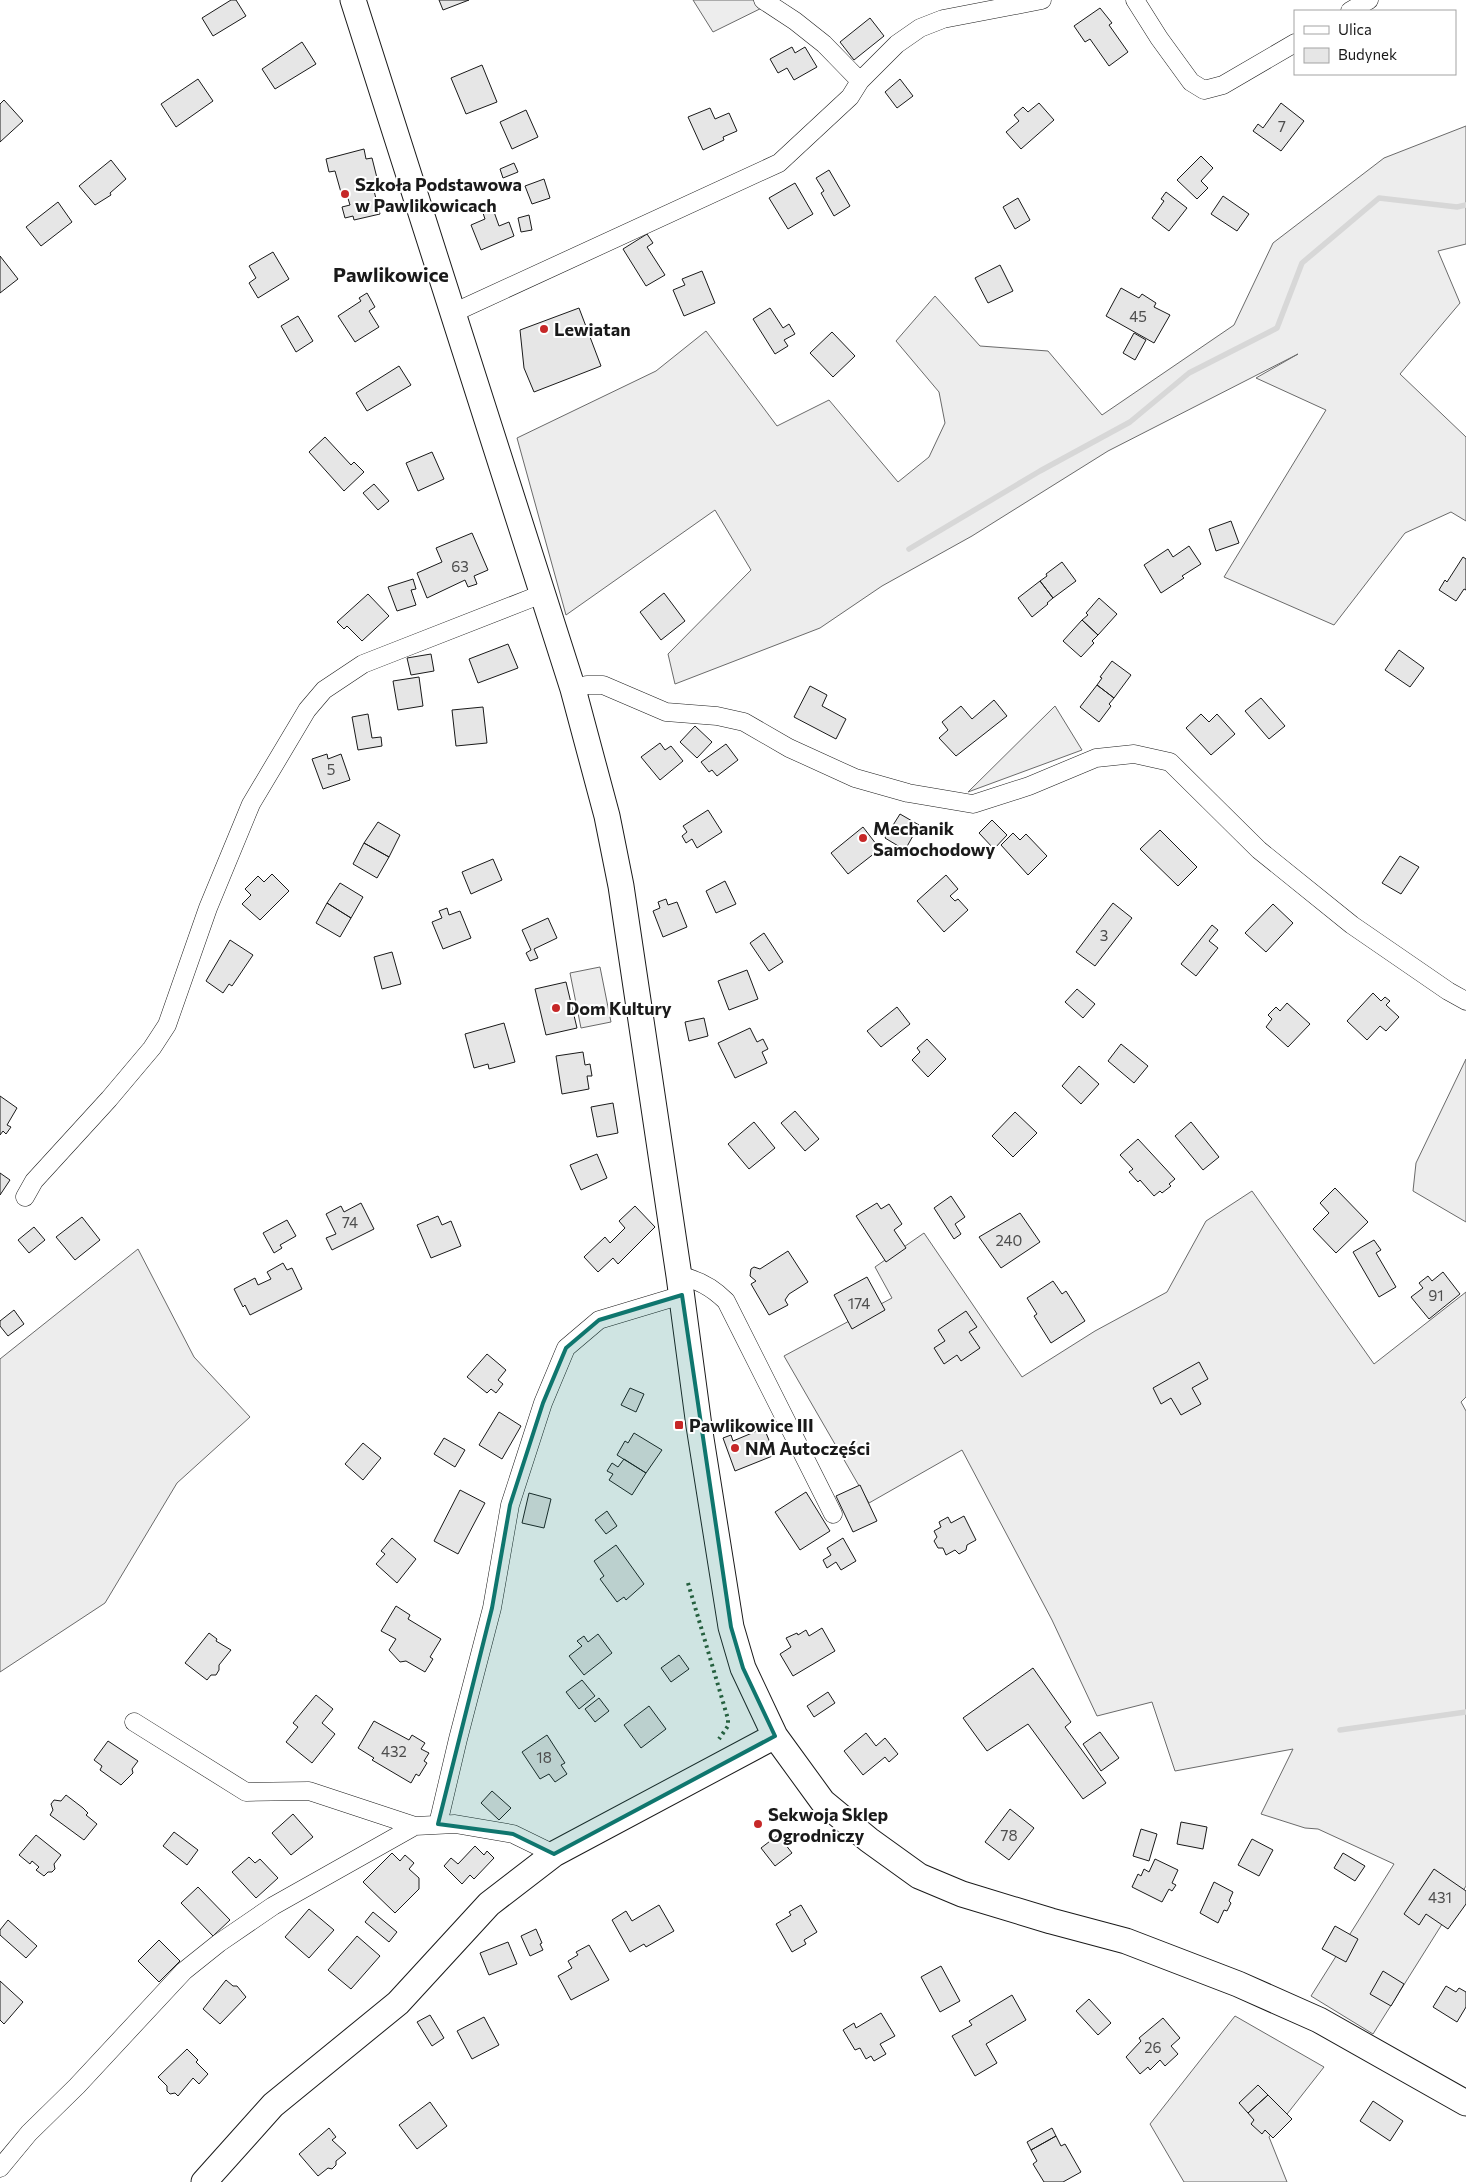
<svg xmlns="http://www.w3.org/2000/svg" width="1466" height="2182" font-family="Commissioner,sans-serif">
<rect width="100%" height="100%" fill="#fff"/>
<path fill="#ededed" stroke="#6a6a6a" d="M693 0H778L713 32Z
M1466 126V244L1438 251 1460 303 1400 374 1466 437V521L1451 512 1405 533 1334 625 1224 577 1326 410 1256 378 1298 354 1108 451 972 536 882 586 820 628 675 684 668 654 751 570 715 510 566 615 517 438 656 371 706 331 777 426 829 400 898 482 929 457 945 423 939 392 896 341 935 296 980 346 1048 351 1102 415 1234 325 1273 243 1384 158Z
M1055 706 1082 750 968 792Z
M600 967 611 1022 581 1028 570 973Z
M1466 1059V1222L1413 1191 1416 1163Z
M1252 1191 1374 1364 1466 1292V1397L1461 1402 1466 1411V1886L1373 2034 1311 1996 1394 1864 1318 1829 1305 1828 1261 1814 1293 1749 1175 1771 1152 1702 1097 1716 1052 1620 962 1450 869 1503 784 1356 892 1298 875 1267 924 1233 1022 1377 1095 1331 1167 1292 1206 1221Z
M138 1249 194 1357 250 1417 177 1483 105 1603 0 1672V1359Z
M1235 2016 1324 2067 1269 2137 1287 2182H1184L1150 2124Z"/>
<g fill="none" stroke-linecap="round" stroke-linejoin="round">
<path stroke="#d7d7d7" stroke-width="5.5" d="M909 549 1040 471 1130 422 1189 373 1277 328 1302 263 1379 198 1457 207 1466 205
M1340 1730 1466 1712"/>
</g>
<path fill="#e6e6e6" stroke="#1a1a1a" d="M231 0H236L246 16 213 36 202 18Z
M439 0H469L443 10Z
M1100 8 1112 23 1109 25 1128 52 1109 66 1090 39 1085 42 1074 26Z
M870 18 884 36 854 60 840 42Z
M302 42 316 64 275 89 262 69Z
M792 47 795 53 805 47 817 67 794 80 787 68 778 73 770 59Z
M482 65 497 102 466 114 451 78Z
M198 79 213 101 176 127 161 104Z
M900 79 913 96 897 108 885 92Z
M4 100 23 121 0 142V104Z
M1039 103 1054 120 1021 149 1006 132 1019 121 1014 115 1023 107 1028 112Z
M1281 103 1304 121 1281 151 1253 131 1258 124 1263 128Z
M710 108 715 119 729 113 737 131 723 137 724 140 703 150 688 117Z
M526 110 538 137 512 149 500 122Z
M364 149 366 159 372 158 379 186 373 187 380 214 354 220 353 216 345 218 342 207 350 205 347 195 342 196 335 171 329 172 326 159Z
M1201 156 1213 168 1201 181 1208 188 1197 199 1177 180Z
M111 160 126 179 110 193 111 195 95 205 79 186Z
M514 163 518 172 503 178 500 169Z
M829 170 850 206 834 216 821 193 824 191 816 178Z
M544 179 550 198 532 204 525 186Z
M795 183 813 214 788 229 769 198Z
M1166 192 1187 208 1169 231 1152 218 1164 201 1161 199Z
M1223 196 1249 214 1237 231 1211 214Z
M1018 198 1030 220 1015 229 1003 207Z
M58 202 72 222 41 246 26 227Z
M493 209 499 226 509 222 514 236 481 250 471 225 485 219 483 213Z
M529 215 532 230 521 232 518 218Z
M647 234 653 243 647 247 665 275 646 286 623 249Z
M273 252 289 279 258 298 249 283 256 278 249 266Z
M0 256 18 279 0 293Z
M1000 265 1013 291 988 303 975 278Z
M702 271 715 303 684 316 673 290 685 285 682 279Z
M1121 288 1139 298 1142 294 1156 303 1154 307 1170 315 1154 343 1106 316Z
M367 293 375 307 369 311 379 327 355 342 338 316 361 301 359 298Z
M579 308 601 366 534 392 524 368 520 330Z
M770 308 783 328 789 324 795 334 784 340 788 346 775 354 753 319Z
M298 316 313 341 296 352 281 326Z
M832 332 855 356 833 377 810 353Z
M1134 333 1146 340 1135 360 1123 353Z
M399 366 411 385 367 411 356 393Z
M325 437 351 465 354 462 364 472 344 491 309 452Z
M432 452 444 479 418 491 406 463Z
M374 484 389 501 378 510 363 493Z
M1231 521 1239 543 1216 551 1209 529Z
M472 533 488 570 474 576 477 584 468 587 465 580 427 598 417 573 442 562 436 548Z
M1189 546 1201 564 1182 576 1184 578 1161 593 1144 565 1168 549 1173 557Z
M1463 557 1466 559V590L1464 589 1456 601 1439 590 1445 580 1447 582Z
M1062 562 1076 581 1053 598 1040 581 1047 576 1046 574Z
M413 579 416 589 411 590 416 605 397 611 388 587Z
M1040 581 1053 598 1047 603 1048 604 1032 617 1018 598Z
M664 593 685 621 661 640 640 612Z
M368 594 389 616 362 641 347 626 344 629 337 622Z
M1099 598 1117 614 1098 635 1082 620 1088 615 1086 613Z
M1082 620 1098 635 1092 641 1094 643 1081 657 1063 641Z
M508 644 518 668 478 683 469 659Z
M1399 650 1424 668 1410 687 1385 670Z
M431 654 434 671 411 675 407 658Z
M1112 661 1131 675 1114 698 1097 685 1102 678 1100 677Z
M419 677 423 706 398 710 393 681Z
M1097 685 1114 698 1109 704 1111 706 1099 722 1080 707Z
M810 686 827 695 822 706 846 719 836 739 794 717Z
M1261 698 1285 726 1269 739 1245 711Z
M994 700 1007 716 956 756 939 738 948 730 942 722 961 706 972 719Z
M483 707 487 743 456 746 452 710Z
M368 714 372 738 381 737 382 746 358 750 352 717Z
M1201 714 1209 722 1217 714 1235 734 1211 755 1186 728Z
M695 726 712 742 697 758 680 742Z
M660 743 665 750 671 746 683 761 660 780 641 757Z
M726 744 738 760 717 776 712 770 709 772 701 762Z
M327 754 328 759 341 754 350 780 323 789 312 759Z
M708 810 722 832 697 848 692 839 686 843 682 836 687 832 683 826Z
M900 814 919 825 905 850 885 838Z
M992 820 1007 835 994 849 979 833Z
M378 822 400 835 389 857 364 843Z
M863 827 880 849 848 874 831 853Z
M1160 830 1197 867 1178 886 1140 849Z
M1013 833 1020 840 1026 834 1047 856 1028 875 1001 845Z
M364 843 389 857 377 878 353 864Z
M1400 856 1419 867 1401 894 1382 883Z
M493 859 502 880 471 894 462 872Z
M272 874 289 891 260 920 242 904 251 895 245 889 258 876 264 882Z
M946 875 958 889 950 896 955 901 958 899 968 910 944 932 917 901Z
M725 881 736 904 716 913 706 891Z
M340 883 363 897 351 918 327 903Z
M666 899 668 905 677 902 687 927 663 937 653 911 660 908 658 902Z
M327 903 351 918 340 937 316 923Z
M1113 903 1132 918 1095 966 1076 952Z
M1273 904 1293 923 1266 952 1245 933Z
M447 908 449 915 460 911 471 938 443 949 432 922 442 918 439 911Z
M548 918 557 938 534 949 538 958 530 961 526 953 531 950 522 930Z
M1212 925 1218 930 1209 941 1218 948 1196 976 1181 964Z
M764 933 783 962 769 971 750 943Z
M230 940 253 955 232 986 229 984 223 993 206 981Z
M392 952 401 984 382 989 374 957Z
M747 970 758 999 729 1010 718 981Z
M566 982 577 1028 546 1035 535 989Z
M1077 989 1095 1004 1083 1018 1065 1002Z
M1373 993 1381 1001 1385 997 1390 1001 1386 1005 1399 1017 1386 1031 1380 1026 1367 1040 1347 1021Z
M1287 1003 1310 1024 1288 1047 1266 1027 1272 1019 1268 1015 1276 1007 1280 1011Z
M897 1007 910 1024 881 1047 867 1031Z
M704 1018 708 1036 689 1041 685 1022Z
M504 1023 515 1062 489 1069 488 1064 474 1068 465 1034Z
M750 1028 757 1042 763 1039 768 1049 762 1052 767 1063 735 1078 718 1043Z
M927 1039 946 1059 928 1077 912 1060 920 1052 917 1048Z
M1121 1044 1148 1066 1134 1083 1108 1061Z
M583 1052 585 1065 590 1064 592 1076H587L589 1089 562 1094 556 1056Z
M1079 1066 1099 1084 1081 1104 1062 1086Z
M0 1096 17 1108 7 1125 11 1127 6 1134 3 1131 0 1135Z
M613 1103 618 1133 597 1137 591 1107Z
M795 1111 819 1139 805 1151 781 1123Z
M1015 1112 1037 1133 1013 1157 992 1136Z
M754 1122 775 1148 749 1169 728 1144Z
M1191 1122 1219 1157 1203 1170 1175 1136Z
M1138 1139 1175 1179 1169 1184 1171 1186 1162 1193 1160 1191 1154 1196 1140 1180 1138 1182 1129 1172 1133 1169 1120 1155Z
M597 1154 607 1178 581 1190 570 1165Z
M0 1173 10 1180 0 1195Z
M1335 1188 1368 1222 1336 1253 1313 1229 1329 1213 1320 1203Z
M951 1196 965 1217 955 1224 961 1234 954 1239 934 1208Z
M361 1203 374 1229 332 1250 326 1238 336 1234 326 1214 341 1206 344 1212Z
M877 1203 881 1209 889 1204 902 1224 894 1230 906 1248 886 1262 856 1216Z
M635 1206 655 1227 618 1264 613 1258 598 1272 584 1257 605 1237 610 1243 625 1228 619 1221Z
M1020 1213 1040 1242 1001 1268 979 1237Z
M438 1216 442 1225 451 1221 461 1246 431 1258 417 1225Z
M82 1217 100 1240 75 1260 56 1237Z
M287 1220 296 1236 280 1245 282 1248 274 1253 263 1233Z
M34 1227 45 1240 29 1253 18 1240Z
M1374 1240 1381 1250 1376 1253 1396 1287 1379 1297 1353 1252Z
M788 1251 808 1282 789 1294 785 1300 788 1305 769 1315 751 1284 756 1281 750 1276 751 1269 754 1267 760 1269Z
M283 1263 287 1270 292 1268 302 1289 250 1315 245 1305 243 1307 234 1289 255 1278 258 1285 271 1279 267 1272Z
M1443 1272 1460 1294 1429 1319 1411 1297 1423 1288 1419 1283 1428 1276 1432 1281Z
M867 1277 885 1310 852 1329 834 1295Z
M1053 1281 1062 1294 1066 1291 1085 1321 1051 1343 1034 1316 1037 1314 1027 1298Z
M14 1310 24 1324 8 1336 0 1326V1321Z
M966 1311 977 1327 969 1332 980 1348 961 1361 957 1355 944 1364 934 1348 945 1341 938 1330Z
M487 1354 506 1370 498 1380 503 1384 496 1393 491 1389 487 1393 467 1377Z
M1199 1362 1208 1379 1192 1388 1201 1404 1181 1415 1171 1398 1161 1404 1153 1388Z
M630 1388 644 1394 636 1412 621 1405Z
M499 1412 521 1426 502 1459 479 1445Z
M764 1428 775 1455 735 1471 723 1438 731 1435 733 1441Z
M634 1433 662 1450 646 1473 617 1455 625 1441 628 1443Z
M444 1438 465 1450 455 1467 434 1454Z
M363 1443 381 1458 363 1480 345 1464Z
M624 1459 646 1473 632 1495 609 1480 613 1474 607 1471 612 1463 618 1467Z
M860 1485 877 1521 853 1532 836 1496Z
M460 1490 485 1503 458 1554 434 1541Z
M806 1492 830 1531 800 1550 775 1512Z
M529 1493 551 1499 544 1528 522 1523Z
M607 1511 617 1526 606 1534 595 1520Z
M964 1516 976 1540 967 1545 966 1550 959 1554 955 1550 946 1555 943 1548H938L934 1541 937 1537 934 1531 941 1527 939 1522 948 1517 951 1523Z
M392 1538 416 1559 397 1583 376 1564 385 1554 381 1551Z
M843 1538 856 1561 841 1570 836 1562 827 1568 823 1560 831 1555 827 1548Z
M616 1545 644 1584 626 1600 624 1597 617 1602 600 1579 604 1576 594 1561Z
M396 1606 410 1615 408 1619 441 1639 430 1657 433 1659 425 1672 406 1661 400 1662 389 1650 396 1639 381 1631Z
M822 1628 835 1651 793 1676 780 1654 791 1647 786 1638 797 1633 798 1635 806 1630 809 1636Z
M209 1633 217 1639 216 1641 231 1650 219 1665V1670L216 1675H211L207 1680 185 1663Z
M598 1634 612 1653 584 1675 569 1656 582 1646 577 1641 584 1636 588 1642Z
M679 1655 689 1669 671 1682 661 1668Z
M1033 1668 1071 1722 1065 1727 1106 1783 1083 1799 1028 1724 987 1751 963 1718Z
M582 1680 595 1696 579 1709 566 1692Z
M828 1692 835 1703 814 1717 807 1706Z
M316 1695 333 1709 322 1723 335 1734 312 1763 286 1742 298 1727 293 1723Z
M599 1698 609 1711 595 1722 585 1709Z
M649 1706 666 1729 641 1748 624 1725Z
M374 1721 409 1740 412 1735 425 1743 421 1749 429 1753 424 1761 427 1763 419 1776 416 1774 411 1783 372 1760 374 1758 358 1748Z
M1100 1732 1119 1758 1101 1771 1083 1744Z
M866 1733 876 1746 885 1738 898 1754 889 1762 885 1757 863 1775 844 1751Z
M547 1735 565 1763 561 1765 567 1774 555 1782 549 1774 540 1779 522 1752Z
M108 1741 138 1761 132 1769 133 1773 121 1785 100 1770 102 1766 94 1760Z
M492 1791 511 1808 499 1820 481 1803Z
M66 1795 83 1808 88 1813 86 1815 97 1824 84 1840 50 1815 53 1810 51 1804 54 1800 61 1801Z
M1010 1809 1034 1828 1009 1860 985 1842Z
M293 1814 313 1837 291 1855 272 1833Z
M1181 1822 1207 1827 1203 1849 1177 1844Z
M1141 1829 1157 1834 1149 1861 1133 1856Z
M174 1832 198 1850 187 1865 163 1846Z
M36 1835 61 1855 54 1864 55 1869 52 1872H48L44 1876 36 1870 39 1867 32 1861 30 1864 19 1855Z
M778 1835 792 1853 775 1866 761 1848Z
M1252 1839 1273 1850 1259 1876 1238 1865Z
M475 1846 484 1855 487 1851 494 1858 474 1879 470 1875 462 1884 444 1866 451 1858 458 1864Z
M392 1853 400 1861 405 1855 414 1863 409 1869 419 1878V1889L395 1913 363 1882Z
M1343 1853 1365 1866 1355 1881 1334 1868Z
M249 1857 255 1863 260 1859 278 1878 256 1898 232 1872Z
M1155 1859 1178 1870 1172 1883 1176 1885 1172 1891 1169 1889 1162 1902 1132 1887 1138 1874 1141 1876 1144 1869 1149 1872Z
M1434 1869 1466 1891V1904L1448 1929 1426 1914 1419 1925 1404 1914Z
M1214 1882 1233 1892 1229 1901 1231 1903 1227 1911 1224 1910 1218 1923 1200 1913Z
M198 1887 230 1920 213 1936 181 1903Z
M659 1905 674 1931 646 1947 644 1944 630 1952 612 1920 626 1911 632 1921Z
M801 1905 817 1932 804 1940 806 1944 792 1952 776 1924 791 1915 789 1912Z
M309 1909 334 1930 309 1958 285 1937Z
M373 1912 397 1932 389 1942 365 1922Z
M8 1920 37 1946 26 1958 0 1935V1930Z
M1335 1926 1358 1939 1346 1962 1322 1949Z
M536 1929 542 1943 540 1944 543 1950 530 1956 521 1936Z
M357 1936 380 1956 351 1989 328 1970Z
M159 1940 180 1961 159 1982 138 1961Z
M508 1942 517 1964 489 1975 480 1953Z
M589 1945 609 1980 571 2000 558 1976 572 1968 568 1961 578 1955 576 1952Z
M941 1966 960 2001 940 2012 921 1977Z
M1383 1971 1404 1984 1391 2006 1370 1994Z
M226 1980 233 1986H237L246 1997 220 2024 203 2009Z
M0 1981 23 2002 4 2024 0 2020Z
M1446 1986 1456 1992 1459 1988 1466 1992V2007L1457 2022 1433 2007Z
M1012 1995 1026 2020 986 2044 997 2063 975 2076 952 2036 972 2025 969 2021Z
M1089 1999 1111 2023 1098 2035 1076 2011Z
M881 2013 895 2036 880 2044 886 2054 874 2061 871 2056 866 2059 860 2048 855 2050 843 2030 854 2023 856 2028Z
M430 2015 444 2038 432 2046 417 2022Z
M484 2017 499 2045 472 2059 457 2031Z
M1163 2018 1180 2038 1171 2046 1178 2054 1165 2066 1160 2060 1150 2070 1148 2067 1140 2074 1126 2057 1141 2041 1139 2038Z
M187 2049 198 2060 196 2062 208 2074 199 2084 193 2078 178 2096 175 2093 170 2094 167 2091V2086L158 2077Z
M1258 2085 1268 2095 1248 2113 1239 2103Z
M1268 2095 1292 2119 1273 2138 1265 2130 1262 2134 1251 2124 1254 2120 1248 2113Z
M1373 2101 1403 2121 1390 2141 1360 2121Z
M430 2102 447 2126 417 2149 399 2125Z
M329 2128 336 2137 332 2140 346 2153 336 2161V2165L332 2169 328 2168 318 2176 299 2154Z
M1052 2128 1056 2136 1031 2150 1027 2142Z
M1056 2136 1061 2146 1065 2144 1081 2172 1063 2182H1044L1033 2164 1037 2161 1031 2150Z"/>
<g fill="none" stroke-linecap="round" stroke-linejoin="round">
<g stroke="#1a1a1a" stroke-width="19">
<path id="street" d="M763 0 795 21 824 44 860 81
M1135 0 1159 38 1191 82 1204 90 1223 85 1295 43
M1350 11 1369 0
M453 313 779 163 850 97 860 81 897 44 920 28 943 19 1042 0
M573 689 587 685H603L666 712 717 716 744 722 789 748 855 778 908 793 973 804 1029 786 1096 758 1134 754 1170 762 1259 850 1352 925 1448 991 1466 1001
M25 1197 34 1181 109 1099 152 1048 167 1025 208 908 251 804 307 710 324 690 363 664 542 594
M679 1276C698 1279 712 1287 726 1301L833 1514
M134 1722 246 1792 309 1791 415 1826
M438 1824 458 1739 492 1608 510 1505 543 1403 566 1348 599 1320 682 1295
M0 2168 29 2133 77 2086 184 1971 219 1943 273 1906 415 1826 455 1824 513 1834 554 1854"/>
</g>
<g stroke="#1a1a1a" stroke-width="27">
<path id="secondary" d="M353 0 573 689 607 816 621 886 679 1276 699 1426 731 1627 743 1668 775 1736 823 1802 869 1840 919 1876 962 1894 1051 1921 1126 1941 1238 1984 1319 2020 1466 2103
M204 2182 273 2105 398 2003 489 1904 554 1854 775 1736"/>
</g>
<use href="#street" stroke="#fff" stroke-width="18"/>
<use href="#secondary" stroke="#fff" stroke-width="25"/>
<path stroke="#2b5a34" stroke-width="4" stroke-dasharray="2.5 4" stroke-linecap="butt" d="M688 1583 728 1719V1726L719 1739"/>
</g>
<path fill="#0f766e" fill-opacity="0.2" stroke="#0f766e" stroke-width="4" stroke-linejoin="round" d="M682 1295 731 1627 743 1668 775 1736 554 1854 513 1834 438 1824 492 1608 510 1505 543 1403 566 1348 599 1320Z"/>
<g fill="#c62828" stroke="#fff" stroke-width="2">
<circle cx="345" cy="194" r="5"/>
<circle cx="544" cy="329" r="5"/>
<circle cx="863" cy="838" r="5"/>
<circle cx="556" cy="1008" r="5"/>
<rect x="674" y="1420" width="10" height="10" rx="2.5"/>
<circle cx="735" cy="1448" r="5"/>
<circle cx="758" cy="1824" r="5"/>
</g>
<g text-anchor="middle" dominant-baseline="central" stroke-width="4" stroke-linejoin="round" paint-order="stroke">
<g font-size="15" fill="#4d4d4d">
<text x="1282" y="126">7</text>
<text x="1138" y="316">45</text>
<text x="460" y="566">63</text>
<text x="331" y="769">5</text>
<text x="1104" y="935">3</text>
<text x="350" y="1222">74</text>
<text x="1009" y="1240">240</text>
<text x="1436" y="1295">91</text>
<text x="859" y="1303">174</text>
<text x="394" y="1751">432</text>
<text x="544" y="1757">18</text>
<text x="1009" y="1835">78</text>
<text x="1440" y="1897">431</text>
<text x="1153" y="2047">26</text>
</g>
<g font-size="18" font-weight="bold" fill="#1a1a1a" stroke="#fff" text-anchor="start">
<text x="355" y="184">Szkoła Podstawowa<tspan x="355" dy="21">w Pawlikowicach</tspan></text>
<text x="554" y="329">Lewiatan</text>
<text x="873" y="828">Mechanik<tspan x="873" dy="21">Samochodowy</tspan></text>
<text x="566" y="1008">Dom Kultury</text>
<text x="689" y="1425">Pawlikowice III</text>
<text x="745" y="1448">NM Autoczęści</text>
<text x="768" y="1814">Sekwoja Sklep<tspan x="768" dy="21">Ogrodniczy</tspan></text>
</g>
<g font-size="20" font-weight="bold" fill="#1a1a1a" stroke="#fff">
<text x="391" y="274">Pawlikowice</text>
</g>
</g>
<rect x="1294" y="10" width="162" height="65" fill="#ffffff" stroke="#a3a3a3"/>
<rect x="1304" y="26" width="25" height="8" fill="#ffffff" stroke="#a3a3a3"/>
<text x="1338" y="35" font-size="15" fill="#1a1a1a">Ulica</text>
<rect x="1304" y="48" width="25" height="15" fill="#e6e6e6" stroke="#a3a3a3"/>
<text x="1338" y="60" font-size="15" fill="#1a1a1a">Budynek</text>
</svg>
